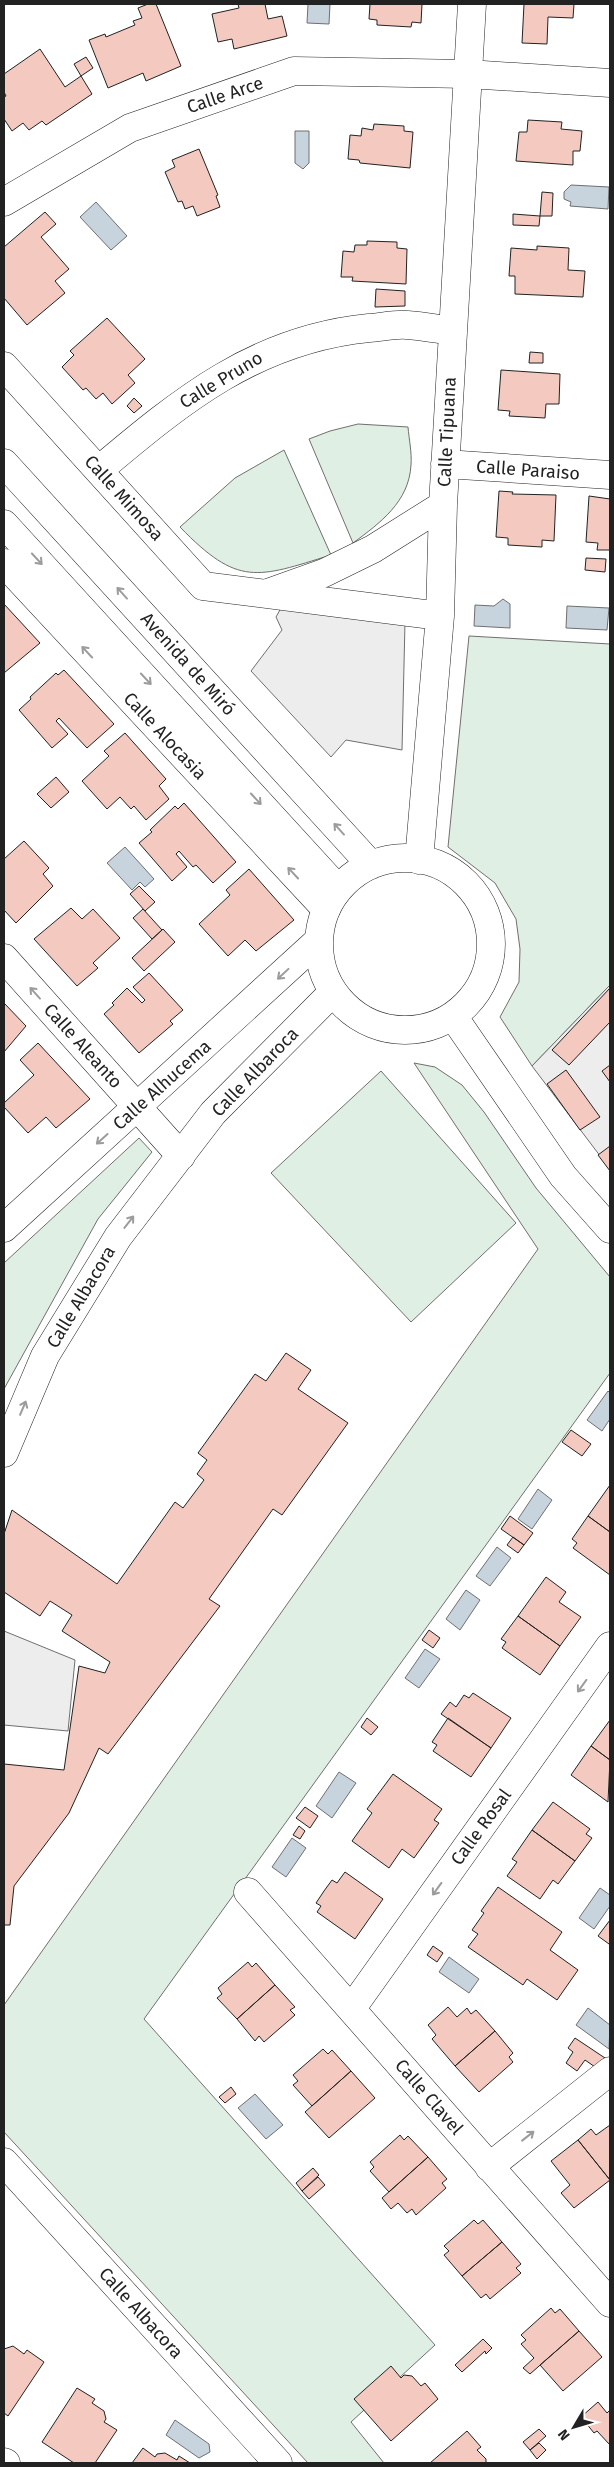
<svg xmlns="http://www.w3.org/2000/svg" width="614" height="2467" font-family="'Fira Sans',sans-serif">
<rect width="100%" height="100%" fill="#fff"/>
<path fill="#e0efe3" stroke="#6f6f6f" d="M358 424 408 427C409 439 412 453 411 465 409 502 380 523 353 543L309 439 330 431Z
M284 450 331 555C257 578 238 587 180 527L235 478Z
M469 636 610 644V985L532 1066 500 1017 519 982 520 949 516 919 495 883 448 847Z
M414 1063 435 1067 462 1085 484 1112 536 1188 610 1277V1373L144 2019 435 2345 351 2422 384 2463H308L4 2132V2005L538 1249Z
M381 1071 516 1223 411 1322 271 1173Z
M139 1138 152 1152 98 1219 4 1389V1263Z"/>
<path fill="#ededed" stroke="#6f6f6f" d="M281 608 405 622 402 750 346 740 331 757 251 671 282 630 276 617Z
M610 985V1169L532 1066Z
M4 1631 75 1660 68 1731 4 1725Z"/>
<path fill="#c7d3dd" stroke="#6f6f6f" d="M308 4H330L329 24 307 23Z
M295 131H309V163L303 169 295 163Z
M571 185 609 187 608 209 570 206 571 202 564 199V192Z
M96 202 127 236 111 250 80 217Z
M503 599 510 604V628L474 626 475 605 494 606Z
M567 606 609 608 607 630 566 628Z
M125 847 154 879 145 887 140 882 132 890 107 863Z
M608 1391 610 1393V1419L602 1431 587 1420Z
M538 1489 552 1500 532 1529 518 1519Z
M497 1547 511 1558 490 1586 476 1576Z
M466 1590 480 1600 460 1630 446 1619Z
M425 1649 440 1659 419 1688 405 1678Z
M339 1772 356 1783 332 1818 316 1806Z
M292 1838 306 1848 286 1877 272 1867Z
M600 1888 610 1895V1906L594 1929 579 1918Z
M449 1957 479 1979 469 1993 439 1972Z
M588 2008 610 2025 609 2049 576 2025Z
M255 2094 283 2125 266 2139 238 2108Z
M175 2420 209 2444 210 2452 199 2458 166 2435Z"/>
<path fill="#f3c9c0" stroke="#222" d="M148 4H156L181 66 146 81 143 73 108 88 89 40 105 34 106 37 135 25 133 21 142 18 138 8Z
M238 4H265L268 19 282 16 287 36 234 49 232 39 218 42 212 14 239 8Z
M370 4H422L421 23 412 22 411 27 377 25V20L369 19Z
M524 4H574L573 18 548 17 547 44 522 43Z
M40 49 65 87 81 76 92 94 46 125 42 121 29 130 23 123 12 131 4 119V97L6 96 4 92V74Z
M86 57 93 68 81 76 74 64Z
M528 120 562 122 561 129 582 131 580 151H573V165L516 161 519 132H527Z
M374 124 404 126V131L413 132 410 168 360 163 359 160 348 159 350 135 361 136 362 128 373 130Z
M199 149 218 195 216 196 220 207 197 216 193 206 185 209 182 201 178 202 165 172 175 167 172 160Z
M542 192 553 193 552 216H540Z
M45 212 56 224 41 237 69 269 55 281 65 293 27 325 4 298V247Z
M513 214 540 216 539 226 513 225Z
M367 241 397 242V248L407 249 406 284 352 281 353 277H341L343 251 354 252 355 245H367Z
M537 246 569 248 568 270 585 271 583 297 515 294V276H509L511 248 537 250Z
M376 289 405 291V306L375 307Z
M107 318 145 359 128 375 135 383 112 404 103 393 96 399 86 388 83 390 62 367 74 355 70 351Z
M530 352 543 353V363H529Z
M501 370 560 374 559 404H546L545 418 509 416 510 411 498 410Z
M134 398 142 406 134 413 127 406Z
M499 491 513 492 512 494 556 495 554 541 542 540V547L508 545V538L496 537Z
M589 496 610 499V550H597L598 543 586 542Z
M586 558 606 559 605 572 585 570Z
M4 604 40 643 4 673Z
M64 670 114 724 87 748 59 718 56 721 68 734 52 748 19 710 31 699 30 697 56 673 58 675Z
M125 733 166 779 159 786 169 799 146 820 134 806 131 809 120 797 107 809 82 781 109 756 104 751Z
M56 777 69 792 51 808 37 794Z
M184 803 236 862 213 883 196 865 193 867 179 851 176 854 187 867 172 881 139 843 152 832 150 830 175 806 178 809Z
M24 841 49 868 43 874 53 886 16 923 4 910V859Z
M249 869 294 920 256 951 245 940 228 956 199 924 230 895 226 890Z
M139 886 155 902 145 911 130 894Z
M71 908 82 919 93 909 120 938 93 963 98 968 77 986 34 939Z
M143 909 162 930 152 939 133 918Z
M163 929 175 942 144 971 132 958Z
M149 973 183 1010 170 1021 173 1024 139 1053 104 1014 114 1005 112 1003 127 988 142 1003 145 1000 133 987Z
M610 988V1022L569 1065 552 1050Z
M4 1003 26 1026 4 1052Z
M38 1043 90 1099 56 1128 46 1117 28 1133 4 1107V1103L34 1075 20 1060Z
M610 1065V1082L602 1071Z
M566 1070 600 1117 580 1130 547 1084Z
M610 1146V1171L598 1155Z
M286 1353 311 1370 298 1389 348 1423 282 1515 273 1509 209 1599 220 1606 108 1754 99 1748 69 1813 14 1886 10 1925H4V1764L64 1770 79 1666 105 1673 110 1662 62 1631 72 1615 50 1601 40 1616 4 1592V1534L12 1510 117 1584 175 1502 183 1508 204 1480 197 1474 207 1460 198 1453 255 1374 266 1381Z
M571 1430 591 1444 582 1456 562 1442Z
M610 1485V1532L588 1516Z
M510 1516 533 1533 524 1545 501 1529Z
M588 1516 610 1532V1575L573 1548 577 1543 572 1539Z
M513 1537 524 1545 518 1553 507 1545Z
M546 1577 566 1592 559 1602 581 1617 560 1646 518 1616Z
M518 1616 560 1646 540 1675 502 1648 506 1642 501 1639Z
M429 1630 440 1638 433 1648 422 1640Z
M473 1693 511 1718 491 1748 441 1714 450 1702 456 1707 464 1695 469 1698Z
M367 1718 378 1727 371 1735 361 1727Z
M448 1718 491 1748 471 1777 433 1751 437 1745 432 1742Z
M610 1720V1760L591 1746Z
M591 1746 610 1760 608 1802 571 1775Z
M393 1774 442 1809 434 1820 439 1823 414 1858 402 1849 389 1868 352 1841 372 1813 367 1809Z
M553 1802 590 1829 586 1834 592 1838 575 1861 532 1830Z
M305 1807 318 1816 310 1828 296 1818Z
M299 1826 305 1831 300 1839 293 1835Z
M532 1830 575 1861 558 1884 553 1880 540 1899 507 1876 517 1862 512 1859Z
M345 1872 383 1899 355 1939 317 1912 321 1906 316 1903 324 1891 332 1880 337 1883Z
M498 1887 562 1932 550 1950 578 1970 557 2000 527 1979 523 1985 468 1947 478 1934 472 1930 484 1913 481 1911Z
M610 1920V1942L609 1944 598 1936Z
M433 1946 443 1953 437 1962 427 1955Z
M248 1962 252 1967 256 1963 275 1985 237 2019 217 1998 222 1994 218 1988Z
M275 1985 295 2007 290 2010 295 2015 264 2042 259 2036 255 2041 237 2019Z
M448 2007 457 2017 467 2008 471 2014 476 2010 495 2031 455 2066 432 2039 436 2035 428 2025Z
M495 2031 513 2053 509 2057 513 2062 479 2092 455 2066Z
M575 2038 608 2060 598 2069 585 2060 577 2071 566 2063 573 2052 568 2048Z
M323 2049 328 2054 332 2050 351 2071 312 2106 293 2085 298 2081 293 2075Z
M351 2071 375 2098 329 2138 305 2112Z
M231 2087 236 2094 225 2103 219 2097Z
M610 2125V2180L578 2140 591 2129 596 2135Z
M400 2135 404 2140 408 2136 428 2157 389 2192 370 2171 374 2167 370 2162Z
M578 2140 610 2180 574 2208 561 2193 570 2185 551 2161Z
M428 2157 447 2179 442 2183 446 2188 416 2215 412 2209 407 2213 398 2203 391 2209 382 2198Z
M313 2168 319 2175 302 2191 296 2183Z
M318 2177 325 2185 309 2199 302 2191Z
M474 2220 478 2224 483 2220 502 2242 462 2276 444 2255 449 2251 444 2246Z
M502 2242 521 2264 516 2268 521 2273 490 2299 486 2294 481 2298 462 2276Z
M551 2308 555 2313 560 2309 579 2331 530 2374 523 2368 534 2358 521 2344 526 2340 521 2335Z
M579 2331 602 2357 563 2391 540 2365Z
M483 2339 492 2348 486 2354 485 2351 462 2372 455 2365Z
M13 2346 24 2354 27 2350 44 2362 8 2416 4 2413V2349Z
M391 2366 401 2378 404 2375 412 2376 421 2386 425 2383 438 2399 391 2441 354 2399Z
M77 2388 95 2399 92 2403 104 2411 106 2419 104 2422 117 2430 95 2463H74L42 2442Z
M598 2402 607 2413 610 2410V2445L597 2431 594 2433 581 2417Z
M539 2429 546 2436 530 2450 523 2442Z
M467 2431 481 2447 477 2450 486 2459V2463H430Z
M539 2443 546 2450 537 2459 530 2450Z
M143 2448 155 2457 157 2454 165 2453 177 2460 179 2456 190 2463H132Z"/>
<g fill="none" stroke-linecap="round" stroke-linejoin="round">
<g stroke="#222" stroke-width="29">
<path id="street" d="M4 202 130 128 294 71 468 74 610 83
M4 366 203 586 440 616
M445 464 610 475
M99 470C182 400 256 339 369 328 382 327 395 324 407 325 422 326 438 329 453 331
M4 563 326 909
M268 593 324 573 373 549 443 505
M419 860 440 616 443 505 472 4
M4 958 181 1156
M4 1228 318 941
M4 1453 45 1356 118 1237 213 1113 333 992
M248 1892 610 2303
M352 2008 610 1646
M4 2162 278 2463
M489 2167 610 2071
M4 2462 6 2463"/>
</g>
<g stroke="#222" stroke-width="29">
<path id="secondary" d="M4 463 371 865
M4 524 338 889
M319 944a86 86 0 1 1 172 0a86 86 0 1 1-172 0Z
M453 1016 563 1176 610 1229"/>
</g>
<use href="#street" stroke="#fff" stroke-width="28"/>
<use href="#secondary" stroke="#fff" stroke-width="28"/>
</g>
<defs><path id="oneway-shaft" d="M-6 0H5M1.5-3L5.5 0L1.5 3" fill="none" stroke-width="1.6" stroke-linecap="round" stroke-linejoin="round" transform="scale(1.25)"/></defs>
<g stroke="#9c9c9c">
<use href="#oneway-shaft" transform="translate(37 559) rotate(47)"/>
<use href="#oneway-shaft" transform="translate(122 593) rotate(-132)"/>
<use href="#oneway-shaft" transform="translate(87 652) rotate(-133)"/>
<use href="#oneway-shaft" transform="translate(146 679) rotate(47)"/>
<use href="#oneway-shaft" transform="translate(256 799) rotate(47)"/>
<use href="#oneway-shaft" transform="translate(339 829) rotate(-132)"/>
<use href="#oneway-shaft" transform="translate(293 873) rotate(-133)"/>
<use href="#oneway-shaft" transform="translate(283 974) rotate(137)"/>
<use href="#oneway-shaft" transform="translate(35 993) rotate(-132)"/>
<use href="#oneway-shaft" transform="translate(102 1139) rotate(138)"/>
<use href="#oneway-shaft" transform="translate(129 1222) rotate(-52)"/>
<use href="#oneway-shaft" transform="translate(23 1408) rotate(-67)"/>
<use href="#oneway-shaft" transform="translate(582 1686) rotate(126)"/>
<use href="#oneway-shaft" transform="translate(437 1889) rotate(126)"/>
<use href="#oneway-shaft" transform="translate(528 2136) rotate(-38)"/>
</g>
<g text-anchor="middle" dominant-baseline="central" stroke-width="4" stroke-linejoin="round" paint-order="stroke">
<g font-size="18" fill="#222" stroke="#fff">
<text transform="translate(225 95) rotate(-19)">Calle Arce</text>
<text transform="translate(221 380) rotate(-31)">Calle Pruno</text>
<text transform="translate(447 432) rotate(-87)">Calle Tipuana</text>
<text transform="translate(528 470) rotate(4)">Calle Paraiso</text>
<text transform="translate(124 498) rotate(48)">Calle Mimosa</text>
<text transform="translate(188 664) rotate(48)">Avenida de Miró</text>
<text transform="translate(165 736) rotate(47)">Calle Alocasia</text>
<text transform="translate(83 1046) rotate(48)">Calle Aleanto</text>
<text transform="translate(255 1072) rotate(-46)">Calle Albaroca</text>
<text transform="translate(162 1085) rotate(-42)">Calle Alhucema</text>
<text transform="translate(81 1297) rotate(-59)">Calle Albacora</text>
<text transform="translate(481 1827) rotate(-54)">Calle Rosal</text>
<text transform="translate(429 2097) rotate(49)">Calle Clavel</text>
<text transform="translate(141 2313) rotate(48)">Calle Albacora</text>
</g>
</g>
<rect width="614" height="2467" fill="none" stroke="#222222" stroke-width="10"/>
<g transform="translate(574 2427) rotate(232)" stroke="#ffffff" stroke-width="4" paint-order="stroke">
<path d="M0-4L9 19L0 12L-9 19Z" fill="#222222"/>
<text y="-8" font-size="14" font-weight="bold" text-anchor="middle" fill="#222222">N</text>
</g>
</svg>
